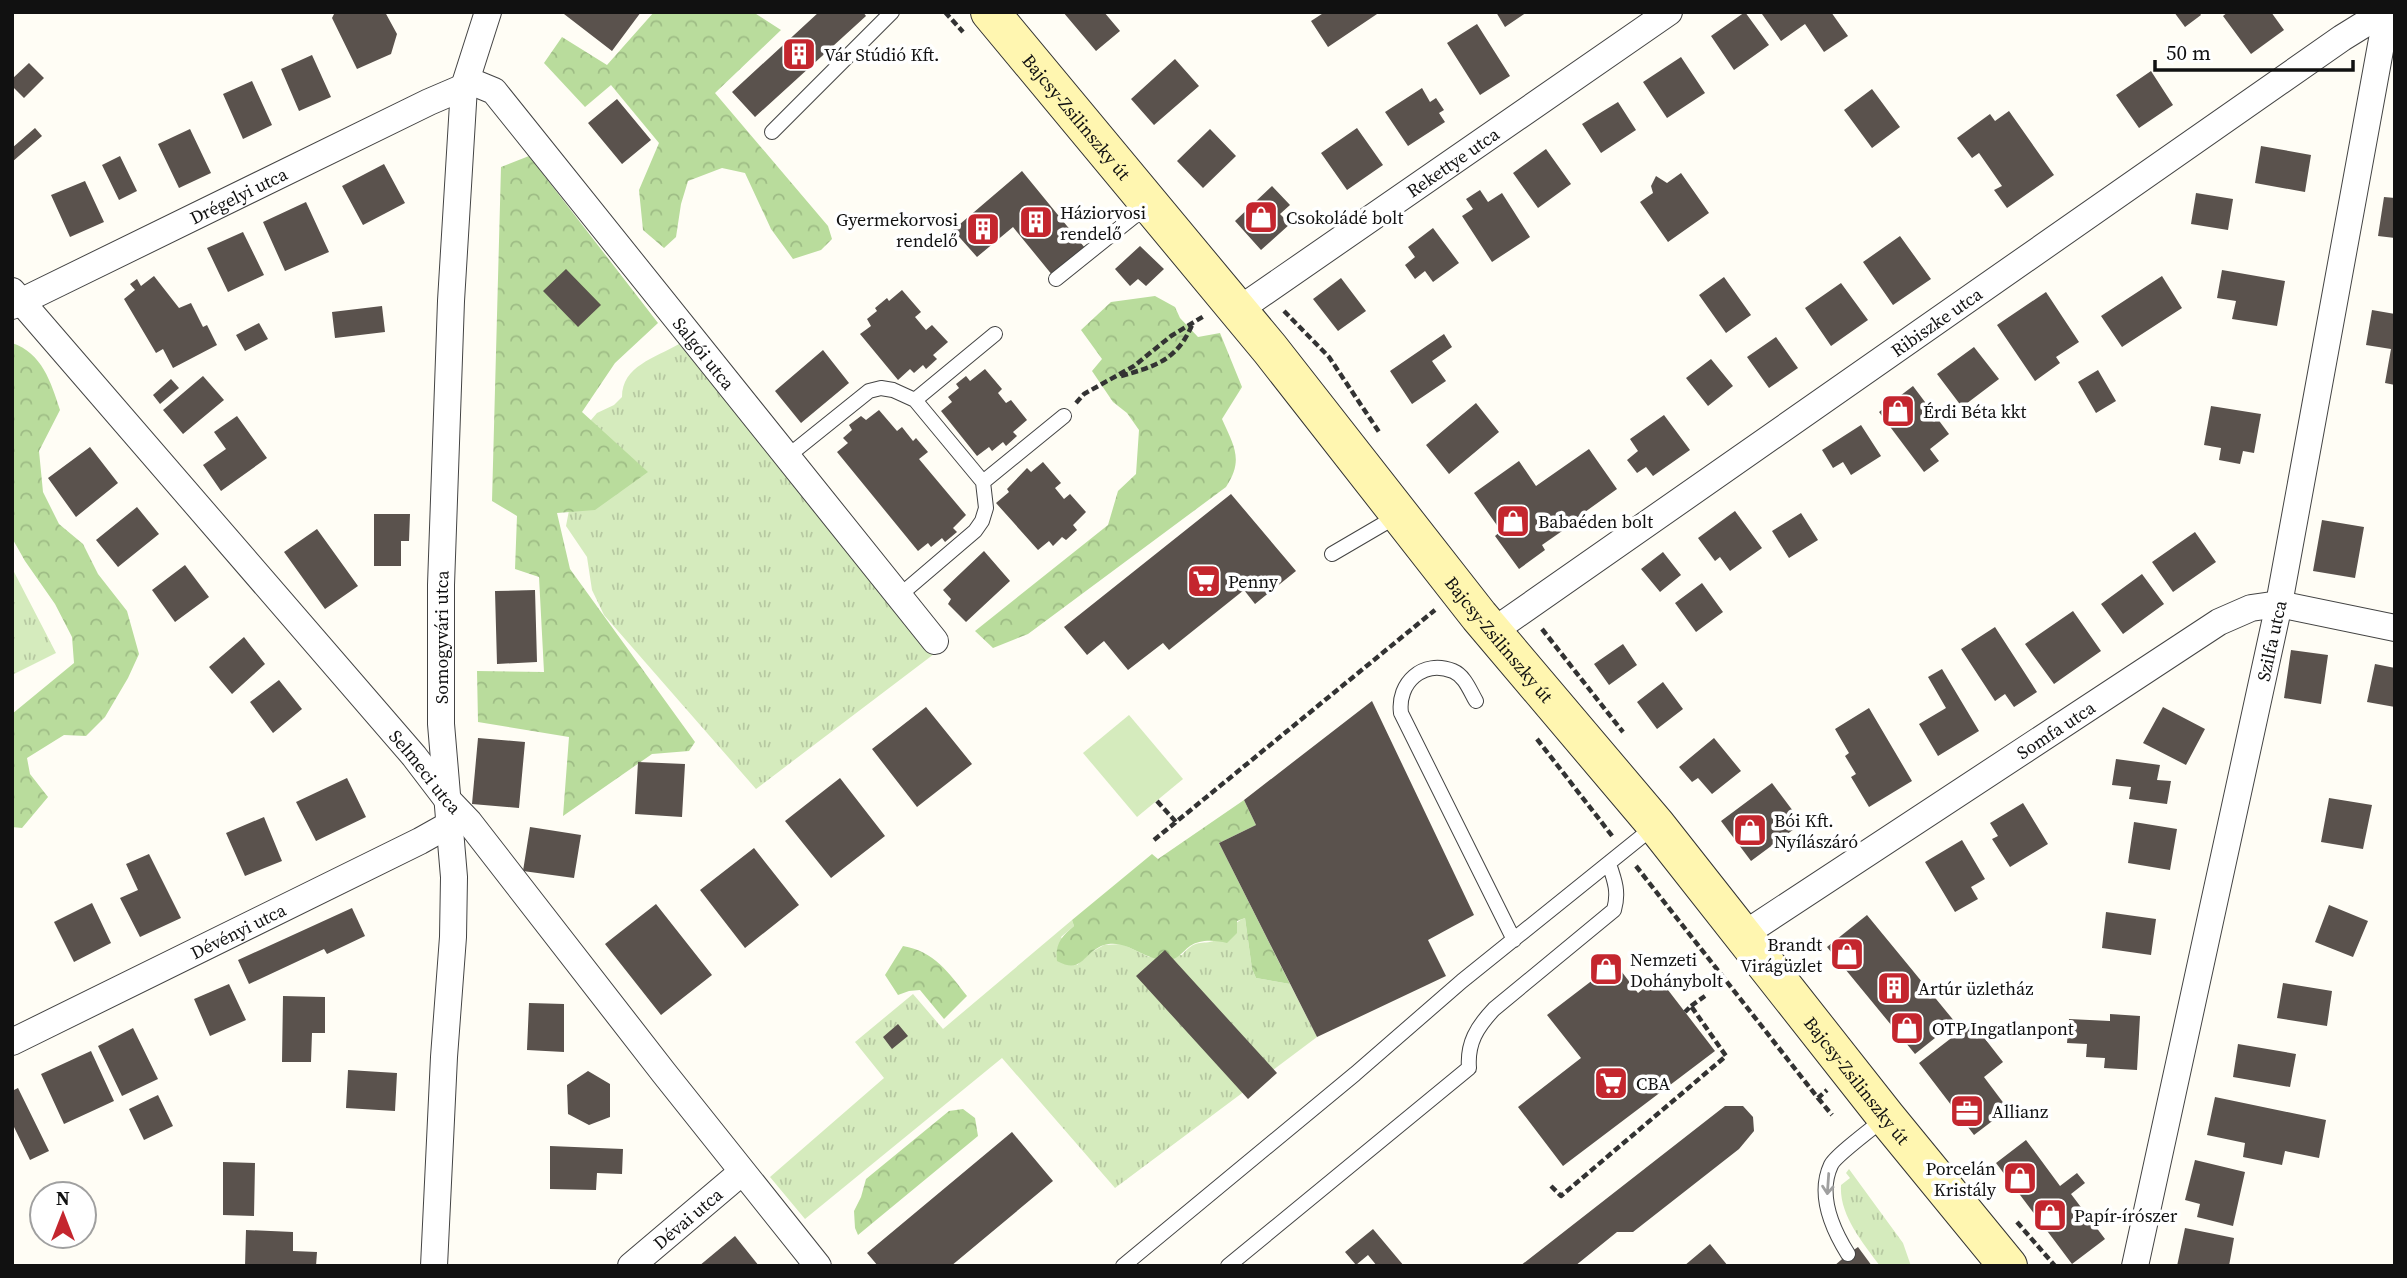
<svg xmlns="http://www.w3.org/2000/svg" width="2407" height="1278" font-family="'Source Serif 4',serif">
<defs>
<pattern id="grass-tufts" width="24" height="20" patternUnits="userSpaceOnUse" patternTransform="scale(1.75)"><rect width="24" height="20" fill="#d5ebbd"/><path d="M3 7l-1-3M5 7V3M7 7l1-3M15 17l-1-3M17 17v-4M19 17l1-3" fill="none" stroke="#b6c8a1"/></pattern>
<pattern id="forest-crowns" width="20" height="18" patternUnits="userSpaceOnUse" patternTransform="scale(1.75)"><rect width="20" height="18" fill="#b9dc9c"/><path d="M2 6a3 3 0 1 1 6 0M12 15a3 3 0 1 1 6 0" fill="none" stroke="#9ebc85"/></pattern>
</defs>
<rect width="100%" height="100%" fill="#fffdf5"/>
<path fill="url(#grass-tufts)" d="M679 344 934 654 756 789 604 615 592 590 587 557 566 526 585 427 597 413 614 405 622 397C622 366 655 358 679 344Z
M12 568 56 653 12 675Z
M1245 918 1252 969 1256 978 1290 984 1317 1037 1115 1188 1002 1058 805 1219 770 1177 884 1078 855 1042 913 994 943 1029 1072 920 1074 926 1061 937 1077 965 1090 953 1104 945 1122 944 1149 957 1182 955C1198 936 1203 947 1218 939 1229 933 1233 922 1245 918Z
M1849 1169 1903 1243 1911 1266H1880C1863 1243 1839 1215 1841 1185L1850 1178 1846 1173Z"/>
<path fill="url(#forest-crowns)" d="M654 12H753L781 30 715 93 828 226 832 239 821 250 793 259 771 229 745 173 722 168 688 181 681 204 676 237 664 248 643 230 639 190 659 143 611 85 585 107 544 63 562 37 607 65Z
M529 156 658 323 615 363 582 412 648 472 595 510 557 513 570 569 695 742 689 751 652 754 563 816 569 737 478 722 477 671 544 672 539 577 515 569 517 516 492 501 501 167Z
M1155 296 1175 307 1180 318 1198 337 1220 333 1242 387 1222 419C1234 446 1244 460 1226 487L1028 634 993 648 975 631 1108 525 1118 491 1136 474 1139 430 1127 413 1113 402 1092 371 1102 359 1081 330 1111 302Z
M12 343C42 353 51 382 60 410L39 451 43 492 59 524 83 544 98 574 127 611 139 654 128 678 105 717 86 736 64 735 27 758 30 774 48 797 22 828 12 827V714L74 663 72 637 55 604 25 561 12 538 14 400Z
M1244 800 1256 825 1219 843 1290 984 1256 978 1252 969 1245 918 1237 921V933L1227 943C1215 940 1200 939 1190 946 1182 952 1178 960 1167 960 1144 961 1127 938 1104 945 1083 952 1083 975 1057 961 1055 944 1061 937 1074 926L1072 920 1152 854 1158 859Z
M903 946C934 951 949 973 967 996L944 1019 920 990 909 991 898 995 885 975Z
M963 1109 975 1118 978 1136 858 1235 855 1228 854 1211 861 1197 866 1179 949 1111Z"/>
<path fill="#d5ebbd" d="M1129 715 1183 779 1137 817 1083 753Z"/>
<path fill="#5a524d" d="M335 12H385L397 34 391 54 357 69 332 18Z
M566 12H641L612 51 564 14Z
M819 12H863L866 16 755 117 732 92Z
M1063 12H1104L1120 31 1096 51Z
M1325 12H1380L1328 47 1311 21Z
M1496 12H1527L1505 27Z
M1745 12 1769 45 1734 70 1711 36Z
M1765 12H1831L1848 36 1824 52 1805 24 1781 41 1762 14Z
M2174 12H2199L2201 15 2185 27Z
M2228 12H2271L2284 30 2251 54 2223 16Z
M1477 24 1510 76 1480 95 1447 43Z
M312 55 331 97 299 111 281 69Z
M1681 57 1705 93 1667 118 1643 82Z
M1175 59 1199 86 1154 125 1131 99Z
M29 63 44 78 24 98 12 86V79Z
M2151 71 2173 105 2139 128 2116 95Z
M252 81 272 125 243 139 223 94Z
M1422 88 1430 102 1436 98 1444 110 1439 113 1445 122 1408 146 1385 112Z
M1872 89 1900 127 1872 148 1844 110Z
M617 99 651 140 622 164 588 123Z
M1618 102 1636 130 1601 153 1582 124Z
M2009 111 2054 175 2007 208 1994 190 2002 186 1979 153 1972 158 1957 138 1990 114 1995 121Z
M35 128 42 136 12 162V148Z
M1357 128 1383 165 1347 190 1321 153Z
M190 129 211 173 179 188 158 144Z
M1210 129 1236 156 1203 188 1177 161Z
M2261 146 2311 155 2305 192 2255 183Z
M1546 149 1571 184 1538 208 1513 173Z
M120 156 137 191 119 200 102 165Z
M384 164 405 203 363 225 342 186Z
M1022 171 1085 248 1053 276 1013 227 977 257 953 230Z
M1681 173 1709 213 1668 242 1640 202 1653 193 1651 186 1656 176 1667 183Z
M85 181 104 222 70 237 51 195Z
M1272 186 1290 205 1280 214 1290 224 1261 250 1235 221Z
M1480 190 1488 202 1502 193 1530 237 1492 262 1462 216 1473 209 1466 199Z
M2196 193 2233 199 2228 230 2191 224Z
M2384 197 2395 198V238L2378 236Z
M306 202 329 252 285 271 263 222Z
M1433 228 1459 263 1433 282 1425 271 1415 279 1405 265 1415 257 1408 247Z
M243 232 264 275 228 292 207 248Z
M1900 236 1931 279 1893 305 1863 262Z
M1140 246 1164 269 1146 286 1138 279 1130 286 1115 269Z
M566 269 601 305 578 327 543 291Z
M2222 270 2285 281 2277 326 2232 319 2236 301 2217 298Z
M154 276 179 308 191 303 203 327 207 325 217 345 173 368 163 349 156 353 124 299 135 290 130 284 137 279 141 286Z
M2162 276 2182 308 2122 347 2101 316Z
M1724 277 1751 315 1726 333 1699 295Z
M1341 278 1366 311 1338 331 1313 299Z
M1841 283 1868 320 1831 346 1805 308Z
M902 290 921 312 915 317 926 330 932 325 948 342 933 355 937 359 926 369 923 365 914 373 910 369 898 380 860 334 871 326 867 319 877 311 875 308 887 298 889 301Z
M2046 292 2079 342 2056 357 2060 363 2035 381 1997 325Z
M382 306 385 332 335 338 332 312Z
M2372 310 2395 314V385L2385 383 2391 349 2366 345Z
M259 323 268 339 245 351 236 335Z
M1444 334 1452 347 1432 361 1446 381 1412 404 1390 371Z
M1776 337 1798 368 1769 388 1747 357Z
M1974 347 1999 379 1962 407 1937 374Z
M823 350 849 383 801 423 775 391Z
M1711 359 1733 386 1708 406 1686 378Z
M985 369 1002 389 998 393 1006 403 1011 400 1027 420 1013 432 1017 436 1006 446 1003 442 992 451 989 447 977 456 941 411 952 402 948 397 959 388 956 384 966 376 970 381Z
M2098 370 2116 401 2096 413 2078 382Z
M203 376 224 400 183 434 163 410Z
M171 379 179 388 160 404 153 395Z
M1913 386 1949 434 1930 449 1939 461 1924 472 1879 412Z
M1476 403 1499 432 1449 474 1426 445Z
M2211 406 2261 414 2254 453 2243 451 2240 464 2219 460 2221 448 2204 445Z
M879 410 897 431 902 427 913 441 916 438 928 452 919 459 966 515 953 528 957 532 945 542 942 538 931 547 928 543 918 551 837 452 848 443 843 438 852 430 849 425 861 416 866 420Z
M1664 415 1690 450 1653 476 1646 467 1637 473 1627 460 1638 451 1630 439Z
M237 416 267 458 221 491 203 465 226 449 214 432Z
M1861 425 1881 456 1851 475 1843 462 1833 468 1822 450Z
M90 447 118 483 76 517 48 478Z
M1589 449 1617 489 1564 527 1565 529 1542 545 1545 550 1519 569 1495 536 1501 531 1474 493 1519 461 1536 486Z
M1043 462 1061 483 1055 488 1064 499 1070 494 1086 512 1073 525 1077 530 1066 540 1062 537 1053 546 1049 541 1038 550 996 503 1009 492 1007 489 1027 468 1031 472Z
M1231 494 1296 571 1255 604 1244 590 1169 650 1163 643 1128 670 1104 641 1087 655 1064 627Z
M137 507 159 534 118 567 96 540Z
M1735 511 1762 548 1730 571 1720 557 1715 561 1698 538Z
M1801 513 1818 540 1789 558 1772 531Z
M374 514H410L409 541H401V566H374Z
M2322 520 2364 527 2355 578 2313 571Z
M317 529 358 586 325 609 284 552Z
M2195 532 2216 562 2173 592 2152 562Z
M984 551 1010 581 966 622 948 604 951 599 943 590Z
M1663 552 1681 575 1660 592 1641 569Z
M185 565 209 597 175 622 152 590Z
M2142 574 2164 604 2123 634 2101 604Z
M1702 583 1723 612 1696 632 1675 603Z
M535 590 537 662 497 664 495 591Z
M2073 611 2101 651 2054 684 2025 644Z
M1995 627 2037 692 2014 707 2005 694 1995 701 1961 649Z
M244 637 265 664 232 694 209 667Z
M1623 644 1637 665 1609 685 1594 664Z
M2291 650 2328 655 2321 704 2284 698Z
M2375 664 2395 668V707L2367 702Z
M1942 669 1979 731 1938 756 1919 724 1946 708 1928 677Z
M279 680 302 709 273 733 250 702Z
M1663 682 1683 709 1657 729 1637 702Z
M1372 701 1474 915 1428 940 1446 976 1317 1037 1219 843 1256 825 1244 800Z
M926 707 972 764 917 807 872 749Z
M2163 707 2205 729 2186 765 2143 743Z
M1869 708 1912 781 1869 807 1851 777 1856 774 1845 756 1849 753 1835 729Z
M478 738 525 742 519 808 472 804Z
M1714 738 1741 771 1712 794 1698 778 1692 782 1679 767Z
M2116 759 2160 765 2157 780 2171 781 2167 804 2129 799 2131 787 2112 785Z
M638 762 685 764 682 817 635 814Z
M347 778 366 817 316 841 296 802Z
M840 778 885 836 831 878 785 821Z
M1772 783 1802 823 1751 861 1721 821Z
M2329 798 2372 805 2363 849 2321 842Z
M2023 803 2048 844 2010 867 1992 839 1998 836 1990 823Z
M264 817 282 861 245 876 226 833Z
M2134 822 2177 829 2170 870 2128 863Z
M530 827 581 835 574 878 523 871Z
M1962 840 1985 879 1971 887 1978 899 1955 912 1925 862Z
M754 848 799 905 745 948 700 890Z
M149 854 181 918 140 937 120 898 138 890 126 864Z
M92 903 111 943 74 962 54 922Z
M656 904 712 975 661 1015 605 944Z
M2329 905 2368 921 2353 957 2315 942Z
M352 908 365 936 327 954 324 949 249 984 238 960Z
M2106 912 2156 919 2151 955 2102 948Z
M1867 915 1955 1022 1915 1054 1827 947Z
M1165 950 1277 1073 1248 1099 1136 976Z
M1615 963 1638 993 1658 977 1715 1051 1563 1166 1518 1107 1581 1058 1547 1015Z
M2283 983 2332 991 2327 1026 2277 1018Z
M229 984 246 1020 210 1036 194 999Z
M283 996 325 997V1033H312L311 1062H282Z
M529 1003 564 1004V1052L527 1050Z
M2110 1014 2140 1016 2137 1070 2104 1068 2105 1058 2086 1057 2087 1044 2067 1043 2069 1019 2110 1021Z
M1972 1022 2003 1062 1984 1077 2008 1109 1974 1135 1919 1063Z
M898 1024 908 1036 892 1049 883 1037Z
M133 1028 158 1079 122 1096 98 1046Z
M2238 1044 2296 1054 2290 1087 2233 1077Z
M91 1051 114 1101 64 1124 41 1074Z
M348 1070 397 1073 395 1111 346 1108Z
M588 1071 610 1084V1117L589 1125 568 1114 567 1085Z
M18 1088 49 1151 30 1160 14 1127 12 1128V1091Z
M158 1095 173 1126 144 1140 129 1109Z
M2215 1097 2326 1120 2319 1158 2285 1151 2282 1165 2243 1157 2245 1143 2207 1135Z
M1725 1106H1743L1753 1117 1754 1131 1739 1149 1633 1232H1617L1575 1266H1520Z
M1012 1132 1053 1181 951 1266H878L867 1253Z
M2026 1140 2060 1186 2077 1173 2085 1183 2071 1194 2105 1239 2072 1264 1996 1163Z
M550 1146 623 1149 622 1174 597 1173 596 1190 550 1189Z
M2195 1160 2245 1172 2233 1226 2197 1217 2200 1204 2185 1200Z
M223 1162 255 1163 254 1216 223 1215Z
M2185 1228 2234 1238 2229 1266H2177Z
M1373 1229 1404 1266H1377L1368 1255 1356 1265 1345 1252Z
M246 1230 293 1232V1251L317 1252 316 1266H245Z
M735 1236 759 1266H699Z
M1710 1244 1728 1266H1684Z
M1858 1247 1872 1266H1834L1848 1254Z"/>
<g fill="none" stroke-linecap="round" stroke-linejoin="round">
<g stroke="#444" stroke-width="16">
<path id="service" d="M772 132 892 12
M1056 279 1147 206
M915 400 995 334
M788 456 869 391 881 388 893 390 915 400 983 482 986 508 982 521 975 531 900 595
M983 482 1064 416
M1332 554 1397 516
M1476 701C1470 691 1465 676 1453 671 1423 659 1397 683 1401 713L1514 940
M1848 1254C1833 1230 1817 1195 1831 1165 1835 1156 1874 1127 1885 1118
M1123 1266 1355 1074 1462 981 1656 825
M1228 1266 1469 1068C1467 1043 1477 1027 1494 1009L1614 910C1619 893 1615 881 1609 864"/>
</g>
<g stroke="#444" stroke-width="28">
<g id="minor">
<path id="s1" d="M12 291 414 756 446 798 469 822 664 1073 818 1266"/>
<path id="s2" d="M12 306 429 102 464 87 477 84 494 91 935 641"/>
<path id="s3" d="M1237 311 1669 12"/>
<path id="s4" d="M1492 632 2342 38 2384 12"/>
<path id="s5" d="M1743 935 2219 622 2251 608 2279 604 2395 628"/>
<path id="s6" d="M12 1042 420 841 461 818"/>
<path id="s7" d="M434 1266 444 1057 453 937 454 877 441 724V585L451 301 464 87 488 12"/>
<path id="s8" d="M631 1266 742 1172"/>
<path id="s9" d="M2135 1266 2279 604 2387 12"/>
</g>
</g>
<g stroke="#333" stroke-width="40">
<g id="secondary">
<path id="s10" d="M990 12 1270 349 1479 616 1656 825 1886 1117 2008 1266"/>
</g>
</g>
<path stroke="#333" stroke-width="4.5" stroke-dasharray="7 3.5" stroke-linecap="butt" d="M945 12 963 32
M1284 311 1329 357 1379 432
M1121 376C1156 366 1177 360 1192 325
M1076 403 1084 394 1134 366 1171 336 1204 316
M1542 629 1623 732
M1537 739 1613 837
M1157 801 1176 822
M1154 840 1435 610
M1636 866 1818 1098 1827 1090
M1691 1006 1705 996
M1818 1098 1832 1115
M1551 1186 1561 1196 1726 1056 1691 1006 1685 1012
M2017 1222 2055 1266"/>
<use href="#service" stroke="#fff" stroke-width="14"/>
<use href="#minor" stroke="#fff" stroke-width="26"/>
<use href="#secondary" stroke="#fff6b0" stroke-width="38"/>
</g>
<defs><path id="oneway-shaft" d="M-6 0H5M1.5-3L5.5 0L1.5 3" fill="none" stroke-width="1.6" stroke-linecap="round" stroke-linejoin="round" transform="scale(1.75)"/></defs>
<use stroke="#a0a0a0" href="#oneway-shaft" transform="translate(1828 1184) rotate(94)"/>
<defs>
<g id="building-square" transform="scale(1.75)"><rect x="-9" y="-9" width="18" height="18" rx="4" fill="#c4262e" stroke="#fff"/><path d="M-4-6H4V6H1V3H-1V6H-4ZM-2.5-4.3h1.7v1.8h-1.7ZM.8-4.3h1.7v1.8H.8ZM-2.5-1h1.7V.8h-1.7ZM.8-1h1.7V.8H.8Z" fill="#fff"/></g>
<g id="shop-square" transform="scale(1.75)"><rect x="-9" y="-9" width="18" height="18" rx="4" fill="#c4262e" stroke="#fff"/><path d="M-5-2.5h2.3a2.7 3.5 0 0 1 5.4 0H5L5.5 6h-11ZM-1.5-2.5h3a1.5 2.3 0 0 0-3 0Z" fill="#fff"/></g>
<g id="supermarket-square" transform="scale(1.75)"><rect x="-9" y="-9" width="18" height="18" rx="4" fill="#c4262e" stroke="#fff"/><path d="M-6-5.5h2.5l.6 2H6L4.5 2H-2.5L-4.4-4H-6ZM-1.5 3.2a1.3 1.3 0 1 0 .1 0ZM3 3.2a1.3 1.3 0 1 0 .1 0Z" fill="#fff"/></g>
<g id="office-square" transform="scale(1.75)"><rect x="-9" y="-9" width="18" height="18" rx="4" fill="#c4262e" stroke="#fff"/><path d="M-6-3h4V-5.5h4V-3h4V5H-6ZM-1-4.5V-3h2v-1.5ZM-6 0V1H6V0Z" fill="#fff"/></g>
</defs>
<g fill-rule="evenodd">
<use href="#building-square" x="799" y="54"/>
<use href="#shop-square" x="1261" y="217"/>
<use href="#building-square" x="1036" y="222"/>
<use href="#building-square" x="983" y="229"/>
<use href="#shop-square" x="1898" y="411"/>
<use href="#shop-square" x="1513" y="521"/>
<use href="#supermarket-square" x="1204" y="581"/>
<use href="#shop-square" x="1750" y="830"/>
<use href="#shop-square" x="1847" y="954"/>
<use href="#shop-square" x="1606" y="969"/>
<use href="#building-square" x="1894" y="988"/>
<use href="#shop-square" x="1907" y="1028"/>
<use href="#supermarket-square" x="1611" y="1083"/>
<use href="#office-square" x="1967" y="1111"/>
<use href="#shop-square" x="2020" y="1178"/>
<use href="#shop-square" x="2050" y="1215"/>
</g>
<g text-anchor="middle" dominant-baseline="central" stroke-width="7" stroke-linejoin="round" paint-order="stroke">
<g font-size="18" fill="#111" stroke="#fff" text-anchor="start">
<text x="824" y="54">Vár Stúdió Kft.</text>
<text x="1060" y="212">Háziorvosi<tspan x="1060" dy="21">rendelő</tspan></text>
<text x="1286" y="217">Csokoládé bolt</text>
<text x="958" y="219" text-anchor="end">Gyermekorvosi<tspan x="958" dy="21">rendelő</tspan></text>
<text x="1923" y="411">Érdi Béta kkt</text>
<text x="1538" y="521">Babaéden bolt</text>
<text x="1228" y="581">Penny</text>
<text x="1774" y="820">Bói Kft.<tspan x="1774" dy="21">Nyílászáró</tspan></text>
<text x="1822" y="944" text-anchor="end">Brandt<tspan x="1822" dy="21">Virágüzlet</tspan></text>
<text x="1630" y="959">Nemzeti<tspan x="1630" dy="21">Dohánybolt</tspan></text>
<text x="1918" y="988">Artúr üzletház</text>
<text x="1932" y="1028">OTP Ingatlanpont</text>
<text x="1636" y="1083">CBA</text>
<text x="1992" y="1111">Allianz</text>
<text x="1996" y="1168" text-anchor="end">Porcelán<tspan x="1996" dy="21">Kristály</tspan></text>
<text x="2074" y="1215">Papír-írószer</text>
</g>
<g font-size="18" fill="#111" stroke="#fff">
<text stroke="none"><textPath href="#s10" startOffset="136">Bajcsy-Zsilinszky út</textPath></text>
<text stroke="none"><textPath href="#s3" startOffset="262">Rekettye utca</textPath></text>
<text stroke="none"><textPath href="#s2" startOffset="252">Drégelyi utca</textPath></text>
<text stroke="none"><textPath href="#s4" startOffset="542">Ribiszke utca</textPath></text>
<text stroke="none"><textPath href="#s2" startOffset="870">Salgói utca</textPath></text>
<text stroke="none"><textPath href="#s7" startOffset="630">Somogyvári utca</textPath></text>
<text stroke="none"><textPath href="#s10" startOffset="808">Bajcsy-Zsilinszky út</textPath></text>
<text stroke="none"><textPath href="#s9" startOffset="640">Szilfa utca</textPath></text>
<text stroke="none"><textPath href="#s5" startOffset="374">Somfa utca</textPath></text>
<text stroke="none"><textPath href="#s1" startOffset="634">Selmeci utca</textPath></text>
<text stroke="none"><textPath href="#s6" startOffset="252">Dévényi utca</textPath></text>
<text stroke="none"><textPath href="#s10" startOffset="1376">Bajcsy-Zsilinszky út</textPath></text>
<text stroke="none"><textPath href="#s8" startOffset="74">Dévai utca</textPath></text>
</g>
</g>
<rect width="2407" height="1278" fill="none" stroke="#111111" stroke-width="28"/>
<g transform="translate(63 1215)"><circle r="33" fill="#ffffff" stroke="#a0a0a0" stroke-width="2"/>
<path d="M0-5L12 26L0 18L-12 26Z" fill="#c4262e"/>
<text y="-10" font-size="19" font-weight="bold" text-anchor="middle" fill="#111111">N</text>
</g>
<path d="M2155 60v10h198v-10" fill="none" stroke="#111111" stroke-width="3.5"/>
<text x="2166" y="60" font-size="21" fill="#111111" stroke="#ffffff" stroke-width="5" paint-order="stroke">50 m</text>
</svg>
